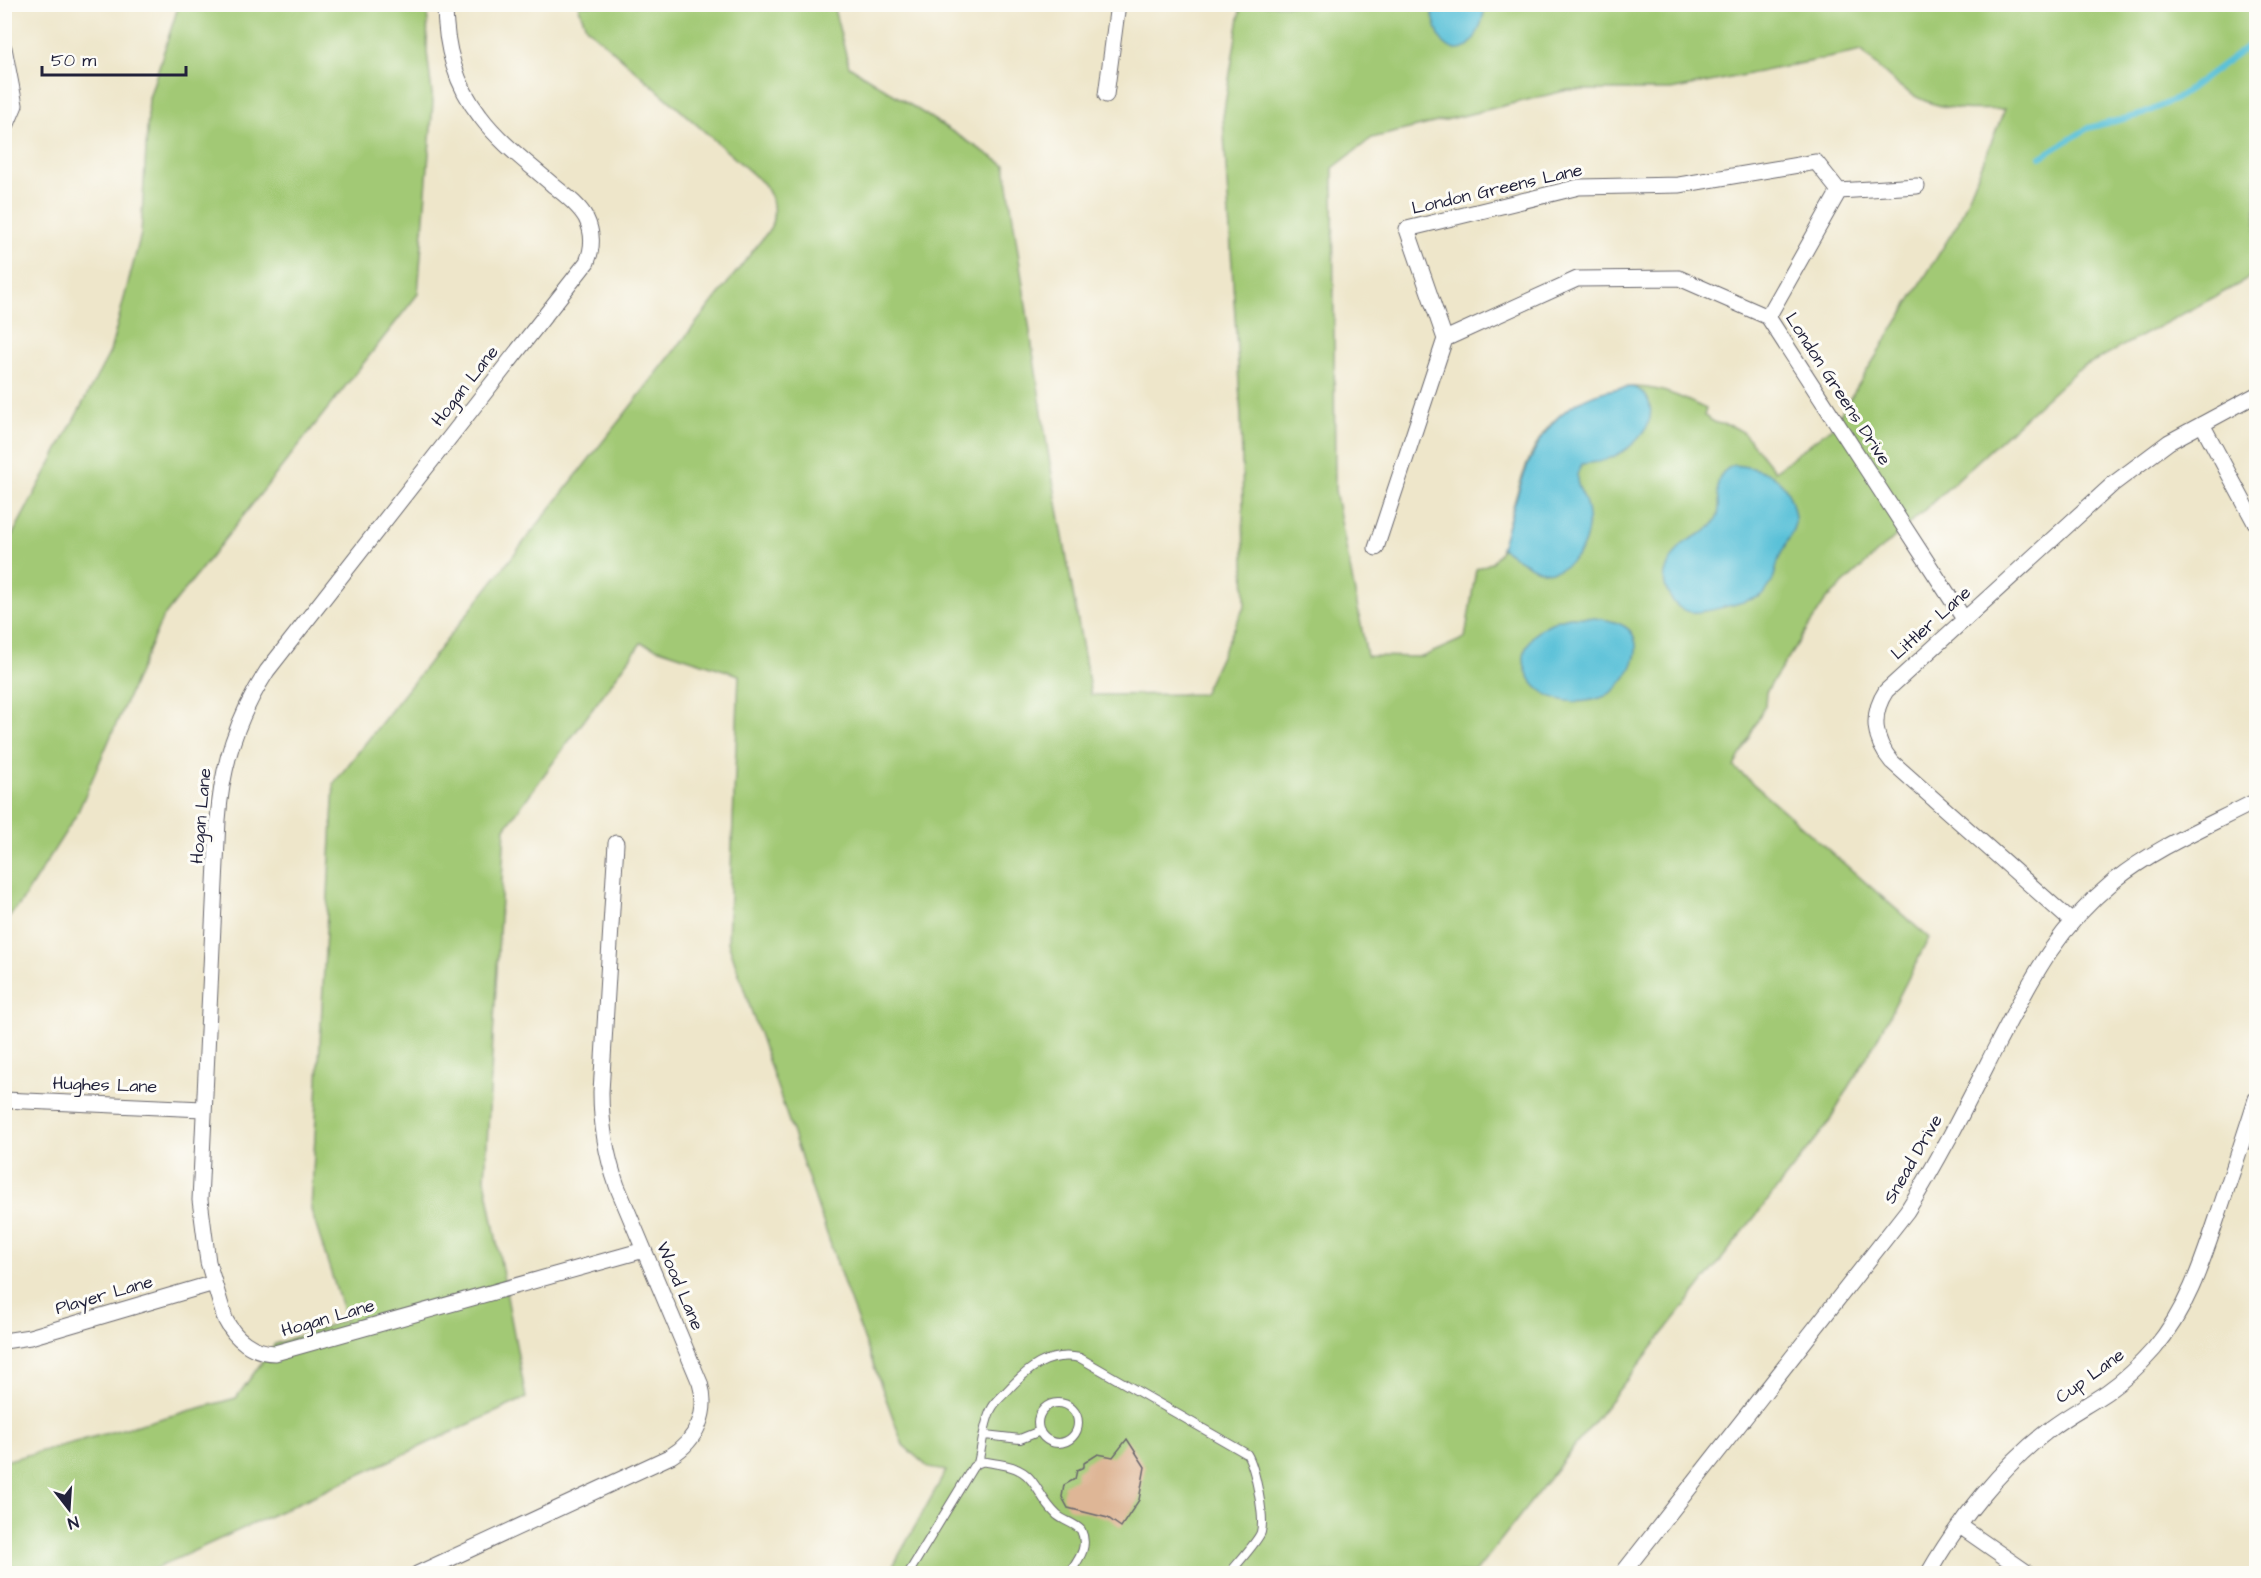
<svg xmlns="http://www.w3.org/2000/svg" width="2261" height="1578" font-family="'Architects Daughter',sans-serif">
<rect width="100%" height="100%" fill="#fdfcf7"/>
<filter id="ink" filterUnits="userSpaceOnUse"><feTurbulence type="fractalNoise" baseFrequency=".0167" numOctaves="2"/><feDisplacementMap in="SourceGraphic" scale="12" xChannelSelector="R" yChannelSelector="G"/><feConvolveMatrix kernelMatrix="1 2 1 2 8 2 1 2 1" color-interpolation-filters="sRGB"/></filter>
<filter id="wash" filterUnits="userSpaceOnUse"><feTurbulence type="fractalNoise" baseFrequency=".008" numOctaves="4" result="noise"/><feDisplacementMap in="SourceGraphic" scale="24" xChannelSelector="R" yChannelSelector="G"/><feGaussianBlur stdDeviation="1.35" result="paint"/><feColorMatrix in="noise" values="0 0 0 0 0 0 0 0 0 0 0 0 0 0 0 0 0 1.4 0 .05"/><feComposite in="paint" operator="in"/></filter>
<g filter="url(#wash)">
<rect width="100%" height="100%" fill="#eee6ca"/>
<path fill="#a2c974" stroke="#627658" stroke-width="1.5" fill-rule="evenodd" d="M179 4 428 5 427 52 433 102 418 294 162 619 77 814 20 904 5 921V549L110 352 141 234 149 98Z
M578 5H833L849 66 1005 165 1048 452 1091 695 1203 694 1245 605 1241 416 1223 117 1241 5H2256V275L2077 370 1826 600 1766 692 1765 706 1734 767 1929 938 1875 1043 1827 1125 1475 1573H889L946 1471 929 1468 903 1445 846 1290 728 942 739 675 641 643 505 828 485 1179 526 1398 146 1573 5 1574V1461L236 1398 275 1344 346 1320 311 1210 334 783 723 289 770 229C777 212 774 198 764 184L586 27ZM1862 51C1912 104 1933 112 2005 109L1958 223 1833 426 1775 471 1743 432 1732 426 1716 423 1704 416 1706 409C1691 402 1676 394 1659 390 1608 378 1555 405 1533 451 1518 481 1510 520 1500 552L1491 563 1476 569 1465 638 1422 657 1367 656 1335 490 1333 168 1372 138 1568 90H1671Z"/>
<path fill="#5ac1d8" stroke="#3e728a" stroke-width="1.5" d="M1429 5H1485C1484 22 1469 66 1445 44 1435 35 1435 16 1429 5Z
M1632 387C1642 390 1648 396 1650 406 1655 431 1626 453 1605 460 1598 462 1590 463 1582 464 1580 468 1577 472 1577 476 1576 485 1581 491 1584 498 1592 519 1589 547 1571 562 1544 585 1524 561 1501 548 1525 473 1536 393 1632 387Z
M1734 465C1759 468 1783 474 1791 500 1793 507 1796 516 1795 523 1792 535 1785 545 1780 556 1775 569 1775 583 1764 593 1758 600 1700 614 1691 612 1673 610 1660 586 1666 570 1669 563 1676 552 1680 547 1691 535 1708 535 1716 520 1727 498 1704 479 1734 465Z
M1570 617C1586 617 1610 618 1624 626 1653 643 1624 691 1600 698 1527 720 1488 635 1570 617Z"/>
<g fill="none" stroke-linecap="round" stroke-linejoin="round">
<path stroke="#5ac1d8" stroke-width="6" d="M2041 157 2088 128 2143 114 2176 99 2256 40"/>
</g>
<g id="blocks">
<path fill="#deb696" d="M1127 1439 1145 1467 1139 1500 1121 1527 1108 1518 1068 1508 1062 1497 1064 1485 1075 1479 1077 1470 1084 1467V1463L1098 1454 1113 1457Z"/>
</g>
</g>
<g filter="url(#ink)">
<use href="#blocks" fill-opacity="0" stroke="#69676d" stroke-width="1.5"/>
<g fill="none" stroke-linecap="round" stroke-linejoin="round">
<g stroke="#69676d" stroke-width="10">
<path id="service" d="M1038 1423a20 20 0 1 1 40 0a20 20 0 1 1-40 0Z
M985 1435 1020 1439 1040 1431
M978 1463C982 1448 984 1421 992 1408 995 1402 1002 1396 1007 1391 1027 1369 1048 1351 1080 1358L1247 1454C1255 1467 1265 1517 1261 1532 1259 1540 1235 1566 1229 1574
M908 1574 973 1467C983 1458 987 1463 999 1464 1039 1470 1033 1493 1057 1515 1064 1521 1074 1523 1081 1530 1089 1547 1079 1559 1069 1574"/>
</g>
<g stroke="#69676d" stroke-width="17">
<path id="minor" d="M445 4C445 45 455 84 480 116 500 143 529 164 554 186 565 195 579 205 586 218 593 232 593 248 587 262L267 671C237 718 222 764 218 820L200 1200 208 1262 225 1319C235 1339 253 1353 275 1353L644 1250
M4 48 15 105 4 131
M1106 95 1118 4
M1839 191 1917 186
M1768 317 1839 191
M1445 339 1577 279 1679 278 1768 317 1964 619
M1445 339 1407 229 1579 187 1679 185 1816 162 1839 191
M2202 424 2254 521
M1376 548 1445 339
M2072 922 1892 762C1874 741 1870 715 1886 691L2113 484 2169 442 2256 395
M4 1100 203 1109
M4 1341 30 1337 214 1283
M1960 1526 2029 1574
M417 1574 671 1456C697 1440 709 1412 700 1383L617 1186C606 1155 601 1125 601 1092L616 843
M1622 1574 1907 1211C1941 1157 1969 1100 1998 1043 2032 978 2056 929 2114 881 2156 847 2208 826 2256 801
M1928 1574C1958 1521 2002 1466 2050 1429 2068 1415 2088 1405 2107 1392 2124 1380 2140 1365 2154 1349 2187 1310 2202 1263 2218 1215 2231 1176 2244 1138 2256 1099"/>
</g>
<use href="#service" stroke="#fff" stroke-width="8"/>
<use href="#minor" stroke="#fff" stroke-width="15"/>
</g>
</g>
<g text-anchor="middle" dominant-baseline="central" stroke-width="6" stroke-linejoin="round" paint-order="stroke">
<g font-size="18" fill="#22223b" stroke="#fdfcf7">
<text transform="translate(1497 189) rotate(-13)">London Greens Lane</text>
<text transform="translate(465 386) rotate(-52)">Hogan Lane</text>
<text transform="translate(1838 389) rotate(57)">London Greens Drive</text>
<text transform="translate(1931 623) rotate(-42)">Littler Lane</text>
<text transform="translate(201 816) rotate(-85)">Hogan Lane</text>
<text transform="translate(105 1085) rotate(2)">Hughes Lane</text>
<text transform="translate(1913 1159) rotate(-60)">Snead Drive</text>
<text transform="translate(680 1286) rotate(67)">Wood Lane</text>
<text transform="translate(104 1295) rotate(-16)">Player Lane</text>
<text transform="translate(328 1318) rotate(-16)">Hogan Lane</text>
<text transform="translate(2090 1376) rotate(-36)">Cup Lane</text>
</g>
</g>
<rect width="2261" height="1578" fill="none" stroke="#fdfcf7" stroke-width="24"/>
<g transform="translate(69 1509) rotate(163)" stroke="#fdfcf7" stroke-width="4.5" paint-order="stroke">
<path d="M0-4.5L10 22L0 15L-10 22Z" fill="#22223b"/>
<text y="-9" font-size="16" font-weight="bold" text-anchor="middle" fill="#22223b">N</text>
</g>
<path d="M42 66v9h144v-9" fill="none" stroke="#22223b" stroke-width="3"/>
<text x="51" y="66" font-size="18" fill="#22223b" stroke="#fdfcf7" stroke-width="4.5" paint-order="stroke">50 m</text>
</svg>
